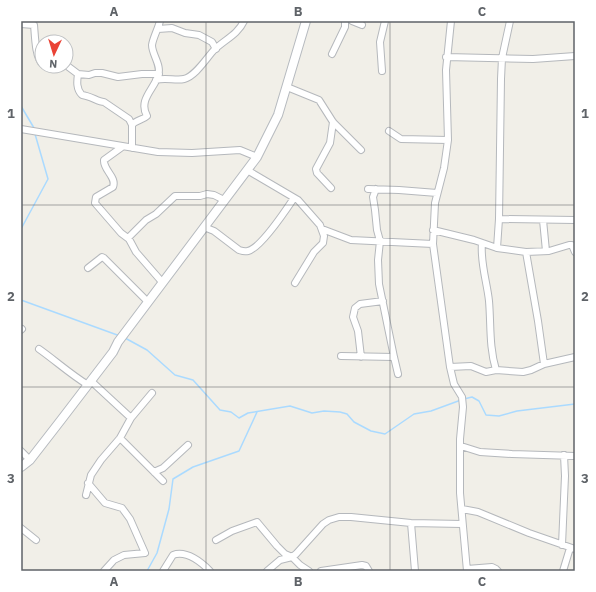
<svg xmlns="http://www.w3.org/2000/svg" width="596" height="592" font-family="'IBM Plex Sans',sans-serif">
<rect width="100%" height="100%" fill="#f1efe8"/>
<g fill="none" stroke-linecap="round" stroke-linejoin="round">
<path stroke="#aadaff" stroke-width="1.5" d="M21 106 34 128
M21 229 48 179 35 134
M21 300 120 336
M125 338 147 350 175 375 193 380 220 410 231 412 239 418 248 413 290 406 312 413 324 411 340 412 347 414 354 422 371 431 385 434 414 414 431 411 461 400
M464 399 472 397 479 401 486 415 499 416 517 411 575 404
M147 571 157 553 169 509 173 479 193 467 239 451 257 412"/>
<g stroke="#b5b8bc" stroke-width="8">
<path id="minor" d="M352 21 362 25
M451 21 446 70 448 140 444 168 435 203 433 244 450 367 454 384 462 397 463 407 460 439V493L467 571
M21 24 34 25C35 34 35 57 42 63
M158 29 172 28 185 33 199 35 212 42 216 49
M332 54 345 27V21
M446 57 533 59 575 56
M66 65 78 74C77 81 76 89 82 95 91 96 98 102 104 102L129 119 132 125
M382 71 380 42 385 21
M78 74 89 75 95 73H102L118 77 142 74H159
M156 80C165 77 176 81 184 79 196 76 207 57 215 49 226 39 238 34 244 21
M287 87 319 100 333 122 361 150
M21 129 158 152 192 153 240 150 257 157
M389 131 401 139 448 140
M122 147 104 160C103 170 117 177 113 187L96 197 95 203 121 233 129 239 136 252 162 282
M132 148V125C136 120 143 120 147 116 138 100 154 89 158 76 162 65 152 55 152 45 153 38 158 29 160 21
M247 170 298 200 320 225 324 236 323 243 314 252 295 283
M331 188 317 173 316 169 330 143 333 122
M368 189 399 190 437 193
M376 189 373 197 375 210 377 230 380 241 378 260 379 284 394 357 398 374
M499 219 575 220
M543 220 546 251
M204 227 214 231 239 250C242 251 244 252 248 251 261 248 286 210 294 198
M322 229 351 240 433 244
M433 230 474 240 497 248 526 252 549 251 569 245H572L575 252
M128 238 146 220 156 214 175 196H200L207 194 214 195 224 200
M482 243C480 262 487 282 489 301 491 324 489 347 496 370
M497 248 499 219 501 79 502 58 510 21
M526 252 538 321 544 364
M88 268 102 257 104 258 148 302
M21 330 22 329
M39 349C56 361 70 374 88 385
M341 356 394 357
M361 357 358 331 353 317 355 308 360 304 383 301
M450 367 471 366 486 372 496 370 523 372 531 370 544 364 575 357
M91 381 131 418
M120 438 163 481
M461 446 480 452 512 454 575 456
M21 451 30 460
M154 472 163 468 188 445
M88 483 105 503 122 508 130 519 145 553 124 555 114 560 104 571
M86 495 91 475 101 460 120 438 131 418 152 393
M462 509 478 512 529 533 575 549
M411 523 415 571
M21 528 36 540
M216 540 232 531 257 522 277 546 285 554 292 557 300 565 309 571
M562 545 565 476 564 455
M467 569 492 567 496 569 498 571
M163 571 173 555C187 550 201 562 210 571
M267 571 280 560 292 557 296 554 323 524 329 520 339 517H351L411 523 462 524
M321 571 362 565 366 566 369 571
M563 571 570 548"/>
</g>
<g stroke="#b6babf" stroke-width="10">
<path id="secondary" d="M21 467 30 460 61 420 113 352 118 342 257 157 278 115 306 21"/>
</g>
<use href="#minor" stroke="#fff" stroke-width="6"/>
<use href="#secondary" stroke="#fff" stroke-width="8"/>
</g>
<path fill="none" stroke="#5f6368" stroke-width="1" stroke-opacity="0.55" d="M206 21V571M390 21V571M21 205H575M21 387H575"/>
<rect width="596" height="592" fill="none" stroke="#ffffff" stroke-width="44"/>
<g transform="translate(54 54) rotate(184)"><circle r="19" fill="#ffffff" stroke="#bfc1c3"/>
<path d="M0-3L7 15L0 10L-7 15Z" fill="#ea4335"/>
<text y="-6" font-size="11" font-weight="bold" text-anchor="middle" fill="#5f6368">N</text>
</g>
<rect x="22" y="22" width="552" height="548" fill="none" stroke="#5f6368" stroke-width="1.5"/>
<g font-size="13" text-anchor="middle" font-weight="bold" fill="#5f6368">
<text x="114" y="16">A</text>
<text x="298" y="16">B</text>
<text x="482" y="16">C</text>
<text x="11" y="118">1</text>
<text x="585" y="118">1</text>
<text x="11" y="301">2</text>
<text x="585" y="301">2</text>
<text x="11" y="483">3</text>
<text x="585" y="483">3</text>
<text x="114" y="586">A</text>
<text x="298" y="586">B</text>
<text x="482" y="586">C</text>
</g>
</svg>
